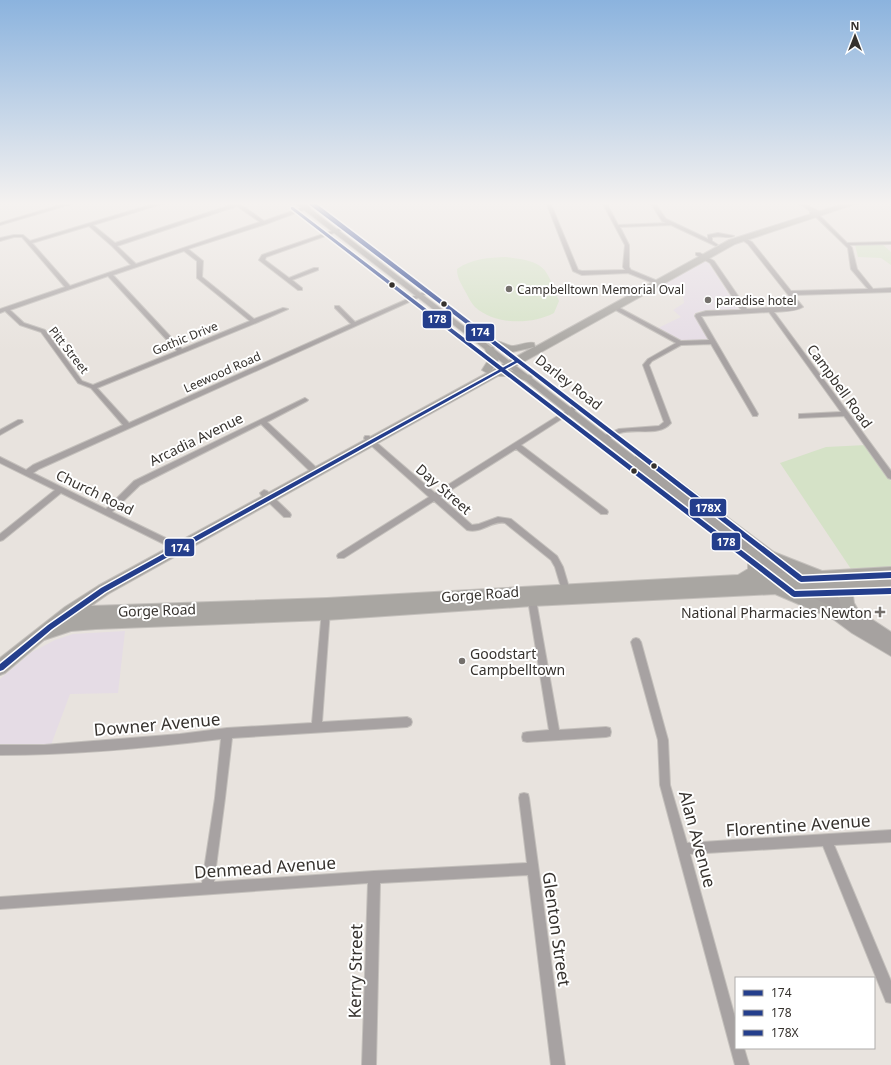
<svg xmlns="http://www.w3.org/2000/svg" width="891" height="1065" font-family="'Noto Sans',sans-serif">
<rect width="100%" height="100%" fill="#e8e3de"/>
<path fill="#e5dce5" d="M706 259 739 310 700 311 694 314 709 342 680 340 658 328 681 317 673 310 684 303 683 296 660 285Z
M125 631 118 693 70 694 51 745 0 744V679L32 652 55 640 73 634Z"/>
<path fill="#d5e2c7" d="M882 244 891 252V265L881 258 858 257 855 245Z
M506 257C545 262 545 265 559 301L554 313C531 325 495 325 475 307 471 303 468 296 465 291 461 283 457 278 457 269 473 258 488 258 506 257Z
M866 445 891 481V570L853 572 780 463 826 447Z"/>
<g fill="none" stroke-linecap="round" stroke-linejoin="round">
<g stroke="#c4c0bc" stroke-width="2">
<path id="street" d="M70 202H78L0 225V223Z
M160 202H168L93 225 115 243 234 204 232 202H237L264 221 310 205 314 206 266 224 188 249 203 261 202 277 254 319 283 308 288 309 256 323 97 388 129 423 351 324 335 308V306H339L355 322 426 291 431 292 39 469 33 473 106 509 134 481 305 398 308 400 307 401 267 422 320 471 321 473 320 475H314L261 424 140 485 112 512 182 546 183 548 182 550H176L61 493 3 540 0 541V534L55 490 0 463V457L26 470 33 465 123 425 91 388 78 383 41 332 20 325 5 311 0 313V309L65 287 22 237H14L0 241V238L14 235H23L30 241ZM237 206 260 222 136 264 117 246ZM89 226 112 246 131 265 70 286 32 243ZM184 251 197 261V278L250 321 182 349 113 275ZM108 276 177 351 93 385 82 381 45 330 24 323 10 310Z
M546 202H550L578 270 582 271 625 270 623 267 625 245 602 202H606L618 225 666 223 662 221 650 202H654L666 219 708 239V235L718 233 734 236C729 239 720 235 712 237V241L718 245 716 246 671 225 620 227 629 245V267L631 270 660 282V284H656L628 273 582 275 573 271Z
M796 202H802L820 212V214H818L847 243 891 242V244L850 245 852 248 857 269 873 289 891 288V292L793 295 803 307C795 312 784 311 774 312L891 471V479L888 478 844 416 799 418V414H801L841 412 769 312 701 316 758 414 757 416H753L711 344 681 345 652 361 649 365 671 423C659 437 636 428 620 433 614 435 609 441 603 440L602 438 603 436 619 429 659 426 664 422 643 365 648 359 676 343 612 308V306H616L681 341 709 340 695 316 696 314 706 311 741 310 710 263 696 255V253H700L714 261 747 309 797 306 748 244 741 239V237H743L752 242 791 291 868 289 851 269 848 248 817 218 810 214V212H812Z
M341 228 345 229 266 257 265 260 289 278 314 268H318V270L292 280 302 288V290H298L259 260 262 255Z
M575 405H577L580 407 521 445 607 510 608 512 607 514H601L516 449 440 497 472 525 479 524 498 517 511 519 557 556 563 567 571 594 570 597 567 598 564 597 555 567 551 560 505 523C492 520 482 534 467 530L434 501 344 558H338L337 556 338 554 429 497 365 440 364 438 365 436H369L435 493Z
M18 420H22L23 422 0 435V430Z
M264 490 267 491 290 513 291 515 290 517H284L261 495 260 493Z
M532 596 535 597 536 600 559 730 606 727 610 728 611 732 610 736 606 737 527 742 523 741 522 737 523 733 527 732 549 730 528 600 529 597Z
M326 606 329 607 330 610 322 722 407 717 411 719 412 722 411 725 407 727 232 738 225 798 214 882 374 871 527 863 519 798 520 794 524 793 528 794 529 798 565 1065H551L528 875 380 883 376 1065H362L368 883 0 909V897L202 883 215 798 221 739C148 748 74 755 0 755V745H44L180 734 227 728 312 723 322 610 323 607Z
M636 638 639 639 641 642 668 740 670 785 687 843 891 830V842L834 845 891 981V1003L886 1002 823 846 690 854 736 1021V1048H744L749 1065H735L660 785 658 740 631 642 633 639Z"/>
</g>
<g stroke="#c4c0bc" stroke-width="2">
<path id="secondary" d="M294 202H301L635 457 637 454H643L803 574 891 632V656L852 633 756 562 498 359Z
M355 238H359L393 264V266H389L355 240Z"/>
</g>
<g stroke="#c4c0bc" stroke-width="2">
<path id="primary" d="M849 202H861L735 244 509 370 531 376 532 378 531 380 527 381 512 376H498L108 594 91 606 327 598 738 575 748 569V561L744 552 746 548 751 547 756 548C761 557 764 564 760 574L797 572 766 560 764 556 766 552 771 551 822 571 891 567V589C879 589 860 586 853 596L854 603 861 615 859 619C846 624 835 602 841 591L801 593 841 610 843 614 841 618 836 620 775 594 532 606 326 620 96 629 71 631 44 640 5 673 0 675V658L65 607 98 586 487 373 482 370 489 359 485 349 487 347H493L499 359 492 370 534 347 512 352 491 345 489 343 491 341C498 339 505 345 512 346 520 346 527 341 534 343L535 347 729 240Z"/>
</g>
<use href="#street" fill="#a7a2a2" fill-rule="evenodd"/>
<use href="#secondary" fill="#a6a2a0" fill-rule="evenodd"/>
<use href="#primary" fill="#a9a6a2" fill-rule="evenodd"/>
<g stroke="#fff" stroke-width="3">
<path id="bus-1" d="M306 202H310L520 361 105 592 52 629 3 670 0 671V664L48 625 101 588 515 361Z"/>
</g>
<g stroke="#fff" stroke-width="3">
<path id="bus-2" d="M291 207H293L795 591 891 588V594L794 597 792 596 291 209Z"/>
</g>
<g stroke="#fff" stroke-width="3">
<path id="bus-3" d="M310 202H314L802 576 891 572V578L801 582 799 581Z"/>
</g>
<use href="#bus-1" fill="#243e8c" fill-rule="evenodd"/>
<use href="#bus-2" fill="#243e8c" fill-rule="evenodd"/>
<use href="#bus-3" fill="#243e8c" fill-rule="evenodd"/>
</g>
<linearGradient id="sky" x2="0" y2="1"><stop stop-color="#8bb3de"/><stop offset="0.58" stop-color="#f5f2f0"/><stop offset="1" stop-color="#f5f2f0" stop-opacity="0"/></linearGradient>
<rect width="891" height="351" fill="url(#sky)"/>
<g fill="#36322e" stroke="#fff" stroke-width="1.5">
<circle cx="392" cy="285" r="3.5"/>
<circle cx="444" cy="304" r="3.5"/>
<circle cx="654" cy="466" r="3.5"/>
<circle cx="634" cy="471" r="3.5"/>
</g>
<g fill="#74706c" stroke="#fff" stroke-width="1.5">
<circle cx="509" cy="289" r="4"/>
<circle cx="708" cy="300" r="4"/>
<path d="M878 606h4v4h4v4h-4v4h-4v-4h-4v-4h4z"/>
<circle cx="462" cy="661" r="4"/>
</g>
<g text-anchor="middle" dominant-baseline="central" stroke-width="4" stroke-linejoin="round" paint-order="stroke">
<g font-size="12" fill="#36322e" stroke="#fff" text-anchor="start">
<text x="517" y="289">Campbelltown Memorial Oval</text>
<text x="716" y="300">paradise hotel</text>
</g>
<g font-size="12" fill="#36322e" stroke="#fff">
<text transform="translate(185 338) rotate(-22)">Gothic Drive</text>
<text transform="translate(69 350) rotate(52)">Pitt Street</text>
<text transform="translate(222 372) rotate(-24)">Leewood Road</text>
</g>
<g font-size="14" fill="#36322e" stroke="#fff">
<text transform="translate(569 382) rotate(38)">Darley Road</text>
<text transform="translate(840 386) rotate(54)">Campbell Road</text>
<text transform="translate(196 439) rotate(-26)">Arcadia Avenue</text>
<text transform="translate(444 489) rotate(41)">Day Street</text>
<text transform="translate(95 492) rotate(26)">Church Road</text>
<text transform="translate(480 594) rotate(-4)">Gorge Road</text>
<text transform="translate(157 610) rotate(-2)">Gorge Road</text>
</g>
<g font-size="14" fill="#36322e" stroke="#fff" text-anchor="end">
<text x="872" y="612">National Pharmacies Newton</text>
<text x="470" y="653" text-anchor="start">Goodstart<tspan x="470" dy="16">Campbelltown</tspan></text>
</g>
<g font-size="17" fill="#36322e" stroke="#fff">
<text transform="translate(157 724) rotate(-5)">Downer Avenue</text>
<text transform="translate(798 825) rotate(-4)">Florentine Avenue</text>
<text transform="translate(698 839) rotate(75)">Alan Avenue</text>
<text transform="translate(265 867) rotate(-4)">Denmead Avenue</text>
<text transform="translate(557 929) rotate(82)">Glenton Street</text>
<text transform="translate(355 971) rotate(-89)">Kerry Street</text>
</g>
</g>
<g stroke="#fff" stroke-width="1.5">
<rect x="422" y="310" width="30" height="19" rx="4" fill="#243e8c"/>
<rect x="465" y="323" width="30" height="19" rx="4" fill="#243e8c"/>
<rect x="689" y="498" width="38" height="19" rx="4" fill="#243e8c"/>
<rect x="711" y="532" width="30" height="19" rx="4" fill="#243e8c"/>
<rect x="164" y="538" width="31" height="19" rx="4" fill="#243e8c"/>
</g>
<g font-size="11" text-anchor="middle" font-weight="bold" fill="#fff">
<text x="437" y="323">178</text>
<text x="480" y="336">174</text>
<text x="708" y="512">178X</text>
<text x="726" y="546">178</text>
<text x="180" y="552">174</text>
</g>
<rect x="735" y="977" width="140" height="72" fill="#ffffff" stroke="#afadab"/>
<rect x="743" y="990" width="20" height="6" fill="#243e8c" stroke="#afadab"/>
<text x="771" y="997" font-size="12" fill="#36322e">174</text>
<rect x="743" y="1010" width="20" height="6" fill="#243e8c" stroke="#afadab"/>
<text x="771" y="1017" font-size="12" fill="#36322e">178</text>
<rect x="743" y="1030" width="20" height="6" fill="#243e8c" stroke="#afadab"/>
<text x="771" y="1037" font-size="12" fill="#36322e">178X</text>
<g transform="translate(855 36)" stroke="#ffffff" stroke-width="3" paint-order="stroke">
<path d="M0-3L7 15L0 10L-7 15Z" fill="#36322e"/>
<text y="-6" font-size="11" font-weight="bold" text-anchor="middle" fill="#36322e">N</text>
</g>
</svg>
